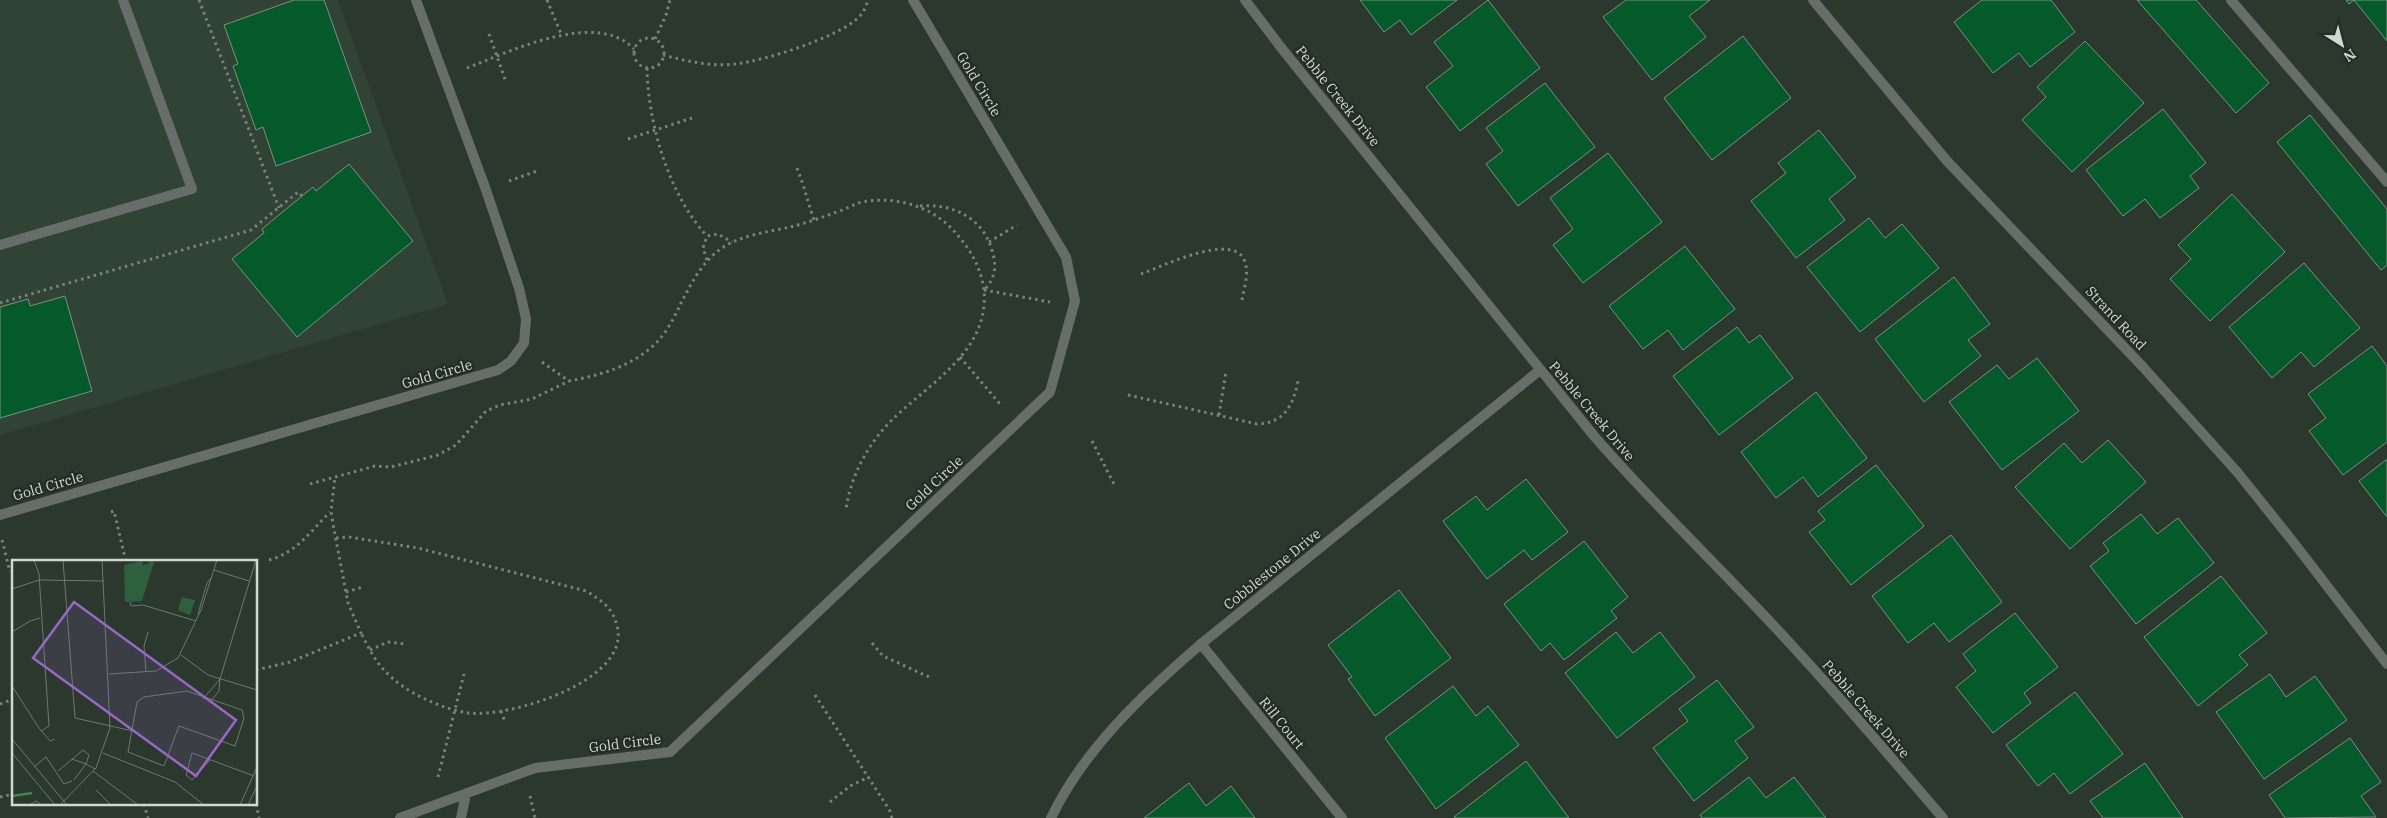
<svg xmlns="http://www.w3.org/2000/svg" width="2387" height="818" font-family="'IBM Plex Serif',serif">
<rect width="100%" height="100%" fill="#2b382e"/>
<path fill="#304335" d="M0 0H338L448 304 0 435Z"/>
<path fill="#045a2b" stroke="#818f84" d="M294 0H324L371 132 276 166 263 127 256 130 233 66 238 64 224 25Z
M1360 0H1457L1411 35 1400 20 1384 32Z
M1488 0 1540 68 1460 131 1426 87 1453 66 1434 42Z
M1626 0H1710L1689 16 1706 37 1652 80 1603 17Z
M1982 0H2051L2075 32 2030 67 2019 53 1993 73 1954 22Z
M2137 0H2196L2269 83 2236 113Z
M2346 0H2387V41L2354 0 2349 4Z
M1743 36 1791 98 1712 160 1664 98Z
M2085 41 2144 103 2072 172 2022 120 2046 97 2037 87Z
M1545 83 1595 147 1518 206 1486 164 1503 151 1486 128Z
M2163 109 2206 163 2190 176 2199 188 2160 218 2145 199 2123 216 2086 170Z
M2310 115 2387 209V265L2381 270 2277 142Z
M1819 130 1856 177 1829 199 1845 220 1796 258 1751 201 1786 173 1778 163Z
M1608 153 1662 222 1583 283 1553 245 1573 229 1550 198Z
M349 164 413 241 297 337 232 259 264 233 262 229 302 196 313 187 316 191Z
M2232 194 2285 252 2210 321 2170 279 2191 259 2178 245Z
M1869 218 1885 238 1902 224 1939 268 1860 332 1807 267Z
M1685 246 1735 309 1683 350 1668 330 1643 349 1609 306Z
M2304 263 2360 328 2314 367 2301 352 2272 378 2229 327Z
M1954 277 1990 324 1968 340 1981 356 1924 402 1875 339Z
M65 296 92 391 0 418V307L28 299 30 306Z
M1737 327 1749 343 1760 335 1793 378 1719 435 1673 376Z
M2372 346 2387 366V442L2343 475 2309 431 2326 418 2308 394Z
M2037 358 2079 411 2002 470 1949 402 1997 365 2009 379Z
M1816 392 1867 458 1818 497 1803 477 1776 498 1741 452Z
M2108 440 2146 482 2070 549 2015 487 2064 443 2082 463Z
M2387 459V517L2359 481Z
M1876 465 1924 526 1851 585 1809 532 1825 520 1818 511Z
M1526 479 1568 532 1532 560 1524 550 1487 579 1443 521 1476 496 1487 510Z
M2141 514 2157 534 2178 518 2214 563 2136 624 2090 566 2109 551 2103 543Z
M1951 535 2002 602 1949 642 1934 623 1908 643 1872 596Z
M1584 541 1628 597 1611 611 1617 618 1564 660 1550 643 1541 651 1504 604Z
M2221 576 2267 633 2239 655 2248 665 2198 706 2144 637Z
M1399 590 1451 658 1375 716 1348 679 1352 677 1328 645Z
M2015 613 2058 667 2024 693 2031 703 1993 733 1956 687 1976 671 1963 654Z
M1616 632 1633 653 1660 632 1695 677 1617 738 1565 673Z
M2270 674 2286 697 2315 676 2347 720 2264 779 2216 712Z
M1717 680 1754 727 1735 741 1748 758 1694 801 1653 748 1688 721 1679 709Z
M1453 686 1476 716 1488 706 1519 745 1436 809 1385 738Z
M2075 692 2123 754 2070 794 2054 773 2038 786 2006 745Z
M2350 738 2381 782 2361 796 2376 817 2285 818 2269 795Z
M1526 761 1569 818H1456L1454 817Z
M2145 763 2183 818H2103L2090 801Z
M1749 777 1766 798 1794 777 1826 818H1702L1700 815Z
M1189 783 1206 806 1231 786 1255 818H1144Z"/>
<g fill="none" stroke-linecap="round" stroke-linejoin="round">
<path stroke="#78837a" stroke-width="3" stroke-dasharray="2.5 4" stroke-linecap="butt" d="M199 0 279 208
M547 0 562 36
M489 34 506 82
M634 53a15 15 0 1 1 30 0a15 15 0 1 1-30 0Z
M655 39 666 15 670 0
M663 55C686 61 712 67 735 64 764 61 839 37 859 17 864 12 866 6 868 0
M467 68C509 52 596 9 634 49
M647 68C648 124 669 195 707 236
M628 139 692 118
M797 168C804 186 808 202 814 220
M509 181 537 171
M920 206C954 203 985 219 993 254 997 268 994 280 984 290
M989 242 1017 225
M707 260 703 248 707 236 718 234 732 242
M1141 274C1161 267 1235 230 1245 262 1249 275 1244 288 1242 300
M984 290 1050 302
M0 303 251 230 298 192 302 196
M960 357 1000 404
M542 362 569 381C601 375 634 366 658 341 668 330 675 316 681 303 691 284 701 264 718 251 737 235 770 232 794 226 809 222 824 217 839 211 847 209 854 204 862 202 893 196 929 205 951 228 971 248 987 276 984 306 979 358 923 388 890 422 867 445 850 478 846 510
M1128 395 1257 424C1285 423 1293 405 1298 381
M1219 415 1226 371
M1092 441 1115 486
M310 484 375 466 391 467 438 455 456 445 486 411 500 405 532 399 569 381
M111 512 114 511 126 562
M336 538 349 537 418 548 586 591C601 600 613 608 617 626 632 681 508 718 469 713 441 709 404 692 385 671 374 660 368 646 361 633
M2 540 10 572
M269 560C296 553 311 531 330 512
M346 592 363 587
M872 643 883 656 929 677
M370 650 388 642 406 644
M256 670 290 662 361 633 348 603 333 524 331 511 335 477
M815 695 890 811 892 818
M0 704 14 699
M501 711 505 722
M438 777 464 674
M530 796 535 818
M0 797 14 794
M830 802 850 786 869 777
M144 804 148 818
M256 804 259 818"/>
<path stroke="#676d68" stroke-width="10" d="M2231 0 2387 182
M0 245 192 189 123 0"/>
<path stroke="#676d68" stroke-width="10" d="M1245 0 1283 50 1594 436C1646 496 1702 550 1756 607 1821 675 1882 747 1943 818
M1813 0 1947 161 2143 367 2238 473 2294 543 2387 664
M0 515 498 370 511 361 524 343 526 319 519 288 486 190 416 0
M1201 644 1342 818
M400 818 535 768 670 752 1050 392 1075 301 1066 257 913 0
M461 818 466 794"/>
<path stroke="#676d68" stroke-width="10" d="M1051 818C1084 749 1144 693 1201 644L1540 370"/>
</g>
<g text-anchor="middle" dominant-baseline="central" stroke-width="4.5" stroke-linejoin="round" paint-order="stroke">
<g font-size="14" fill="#d1d8d2" stroke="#222e25">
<text transform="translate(979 84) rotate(59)">Gold Circle</text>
<text transform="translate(1338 96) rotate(51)">Pebble Creek Drive</text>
<text transform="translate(2116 318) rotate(47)">Strand Road</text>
<text transform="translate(437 374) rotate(-16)">Gold Circle</text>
<text transform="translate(1592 411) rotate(50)">Pebble Creek Drive</text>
<text transform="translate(934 483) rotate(-43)">Gold Circle</text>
<text transform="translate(48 486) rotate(-16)">Gold Circle</text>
<text transform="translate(1272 569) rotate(-39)">Cobblestone Drive</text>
<text transform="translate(1866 709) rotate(49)">Pebble Creek Drive</text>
<text transform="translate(1282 723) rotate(51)">Rill Court</text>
<text transform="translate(625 743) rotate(-7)">Gold Circle</text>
</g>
</g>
<g transform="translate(12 560)">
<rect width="245" height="245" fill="#2b382e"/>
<path d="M137 0 142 2 130 41 113 42 112 5 130 1 131 5 137 3ZM170 37 183 40 178 55 166 50Z" fill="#2f603e"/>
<path fill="none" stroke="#3e8655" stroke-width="2.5" d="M0 236 20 233"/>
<path fill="none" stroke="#6d7870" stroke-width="1" d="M22 0 27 14 37 166 29 171M51 0 63 158 121 171M202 10 237 21M0 29 27 20 92 21M118 42 119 46 131 45 184 61M186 54 195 23 200 17M0 72 18 61 28 58M169 95 196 115 245 130M134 112 132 86 136 72M97 114 144 111 166 98 189 50 205 0M208 119 244 0M0 126 27 168 38 181 43 179M175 131 230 150 232 158 223 186 167 166 152 206 116 192 125 142 132 137ZM191 139 208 119 207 131 199 141M0 179 55 245M0 193 43 245M91 193 163 222 192 245M60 199 74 204 62 220M198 200 180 220 174 215 180 193 242 216M22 207 34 197 52 224 60 221M46 211 71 190 77 195 74 204 83 209M81 211 126 245M84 230 99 245M17 245 24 241 30 245M48 245 84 208 98 168 90 0M228 245 245 207M236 245 245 226"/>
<path fill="#9968c6" fill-opacity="0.15" stroke="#9968c6" stroke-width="2.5" d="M62 42 224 160 184 216 21 98Z"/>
<rect width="245" height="245" fill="none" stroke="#d1d8d2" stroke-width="2.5"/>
</g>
<g transform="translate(2342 45) rotate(144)" stroke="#222e25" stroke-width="4" paint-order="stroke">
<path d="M0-4L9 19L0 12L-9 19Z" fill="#d1d8d2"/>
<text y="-8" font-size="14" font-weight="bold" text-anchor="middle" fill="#d1d8d2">N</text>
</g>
</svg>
